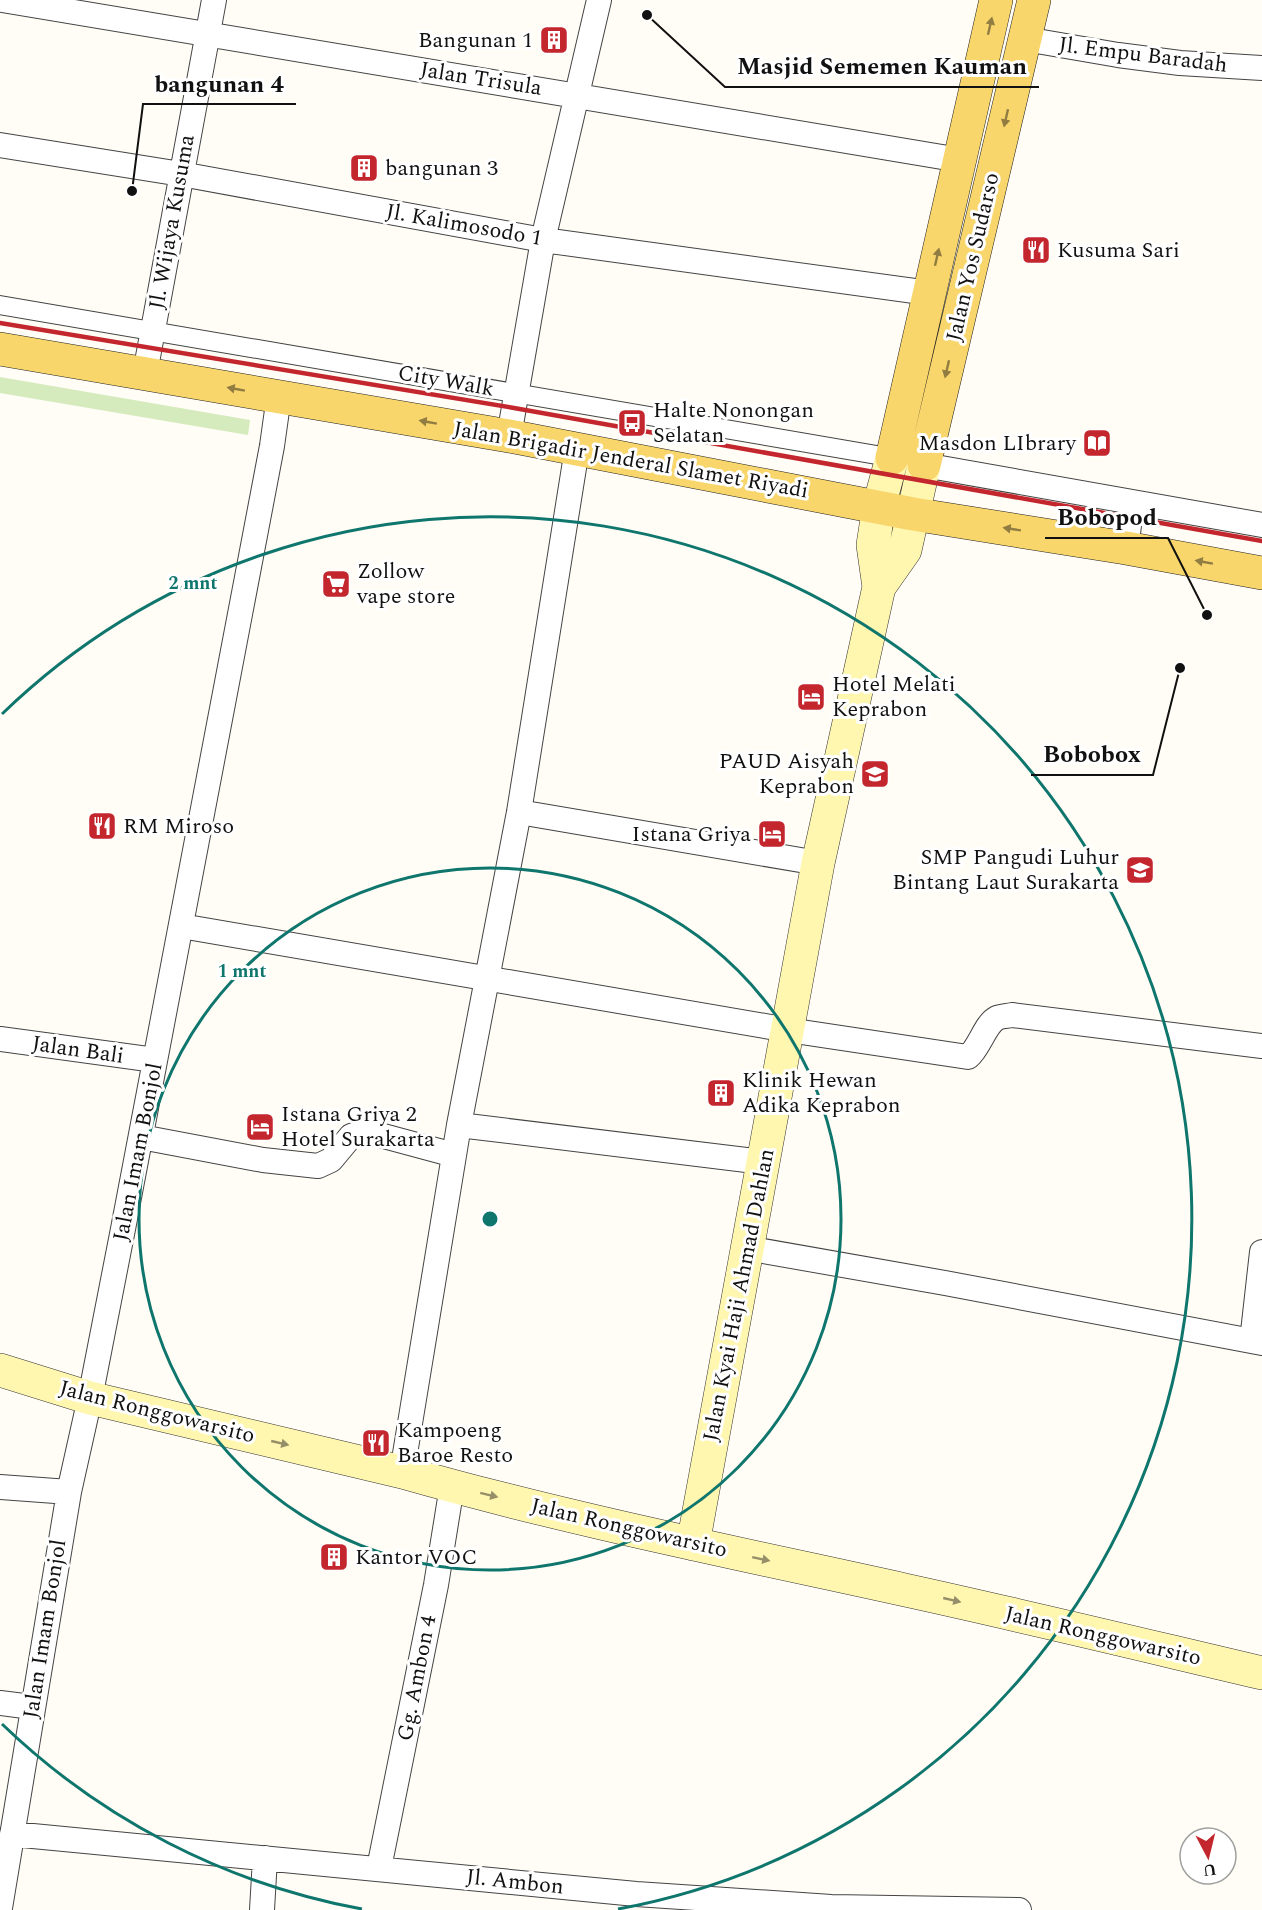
<svg xmlns="http://www.w3.org/2000/svg" width="1262" height="1910" font-family="Spectral,serif">
<rect width="100%" height="100%" fill="#fffdf5"/>
<path fill="#d5ebbd" d="M0 377 250 420 248 435 0 393Z"/>
<g fill="none" stroke-linecap="round" stroke-linejoin="round">
<g stroke="#444" stroke-width="20">
<path id="pedestrian" d="M0 305 900 459"/>
</g>
<g stroke="#444" stroke-width="26">
<path id="minor" d="M2 0 960 160
M1025 39 1118 55 1180 63 1262 68
M0 145 181 174 543 240 929 293
M145 373 214 0
M509 436 543 240 599 0
M924 465 1262 525
M1126 548 1132 503
M519 812 818 863
M181 926 788 1030 968 1057C980 1047 985 1024 997 1018 1001 1016 1008 1016 1012 1015L1262 1046
M0 1039 155 1060
M459 1125 763 1162
M141 1137 263 1160 318 1166 331 1160 351 1136 365 1131 454 1155
M746 1248 945 1283 1262 1343
M1252 1341 1262 1252
M402 1472 459 1125 519 812 577 449
M0 1487 69 1492
M0 1703 32 1707
M12 1834 636 1894 831 1907 1019 1910
M379 1868 436 1585 452 1486
M0 1908 69 1492 90 1398 123 1229 272 446 279 396
M262 1910 265 1858"/>
</g>
<g stroke="#333" stroke-width="34">
<path id="secondary" d="M879 587 905 550 924 465
M0 1370 90 1398 402 1472C567 1519 737 1553 905 1590 1024 1616 1143 1645 1262 1673
M693 1544 818 863 879 587 873 545 879 506 892 458"/>
</g>
<g stroke="#222" stroke-width="34">
<path id="primary" d="M0 349 509 436 913 514 1126 548 1262 573
M892 458 996 0
M924 465 1034 0"/>
</g>
<use href="#pedestrian" stroke="#fff" stroke-width="18"/>
<use href="#minor" stroke="#fff" stroke-width="24"/>
<use href="#secondary" stroke="#fff6b0" stroke-width="33"/>
<use href="#primary" stroke="#f9d66b" stroke-width="33"/>
<path stroke="#c4262e" stroke-width="4.5" d="M0 323 514 408 1262 541"/>
</g>
<defs><path id="oneway-solid" d="M-6-.8H1V-3.2L6.5 0L1 3.2V.8H-6Z" transform="scale(1.5)"/></defs>
<g fill="#917d42">
<use href="#oneway-solid" transform="translate(990 26) rotate(-77)"/>
<use href="#oneway-solid" transform="translate(1006 118) rotate(103)"/>
<use href="#oneway-solid" transform="translate(937 257) rotate(-77)"/>
<use href="#oneway-solid" transform="translate(947 369) rotate(103)"/>
<use href="#oneway-solid" transform="translate(236 389) rotate(-170)"/>
<use href="#oneway-solid" transform="translate(428 422) rotate(-170)"/>
<use href="#oneway-solid" transform="translate(1012 529) rotate(-171)"/>
<use href="#oneway-solid" transform="translate(1204 562) rotate(-170)"/>
</g>
<g fill="#948f68">
<use href="#oneway-solid" transform="translate(280 1443) rotate(13)"/>
<use href="#oneway-solid" transform="translate(489 1495) rotate(14)"/>
<use href="#oneway-solid" transform="translate(761 1559) rotate(12)"/>
<use href="#oneway-solid" transform="translate(952 1600) rotate(13)"/>
</g>
<g fill="none" stroke="#0f766e" stroke-width="3">
<circle cx="490" cy="1219" r="351"/>
<path d="M362 1909A702 702 0 0 1 2 1724M2 714A702 702 0 1 1 618 1909"/>
</g>
<defs>
<g id="building-square" transform="scale(1.5)"><rect x="-9" y="-9" width="18" height="18" rx="4" fill="#c4262e" stroke="#fff"/><path d="M-4-6H4V6H1V3H-1V6H-4ZM-2.5-4.3h1.7v1.8h-1.7ZM.8-4.3h1.7v1.8H.8ZM-2.5-1h1.7V.8h-1.7ZM.8-1h1.7V.8H.8Z" fill="#fff"/></g>
<g id="restaurant-square" transform="scale(1.5)"><rect x="-9" y="-9" width="18" height="18" rx="4" fill="#c4262e" stroke="#fff"/><path d="M-5-6h1v4h1v-4h1v4h1v-4h1v5L-1.5 .5V6h-2V.5L-5-1ZM5-6V6H3V1.5H1.5Q1.5-4 5-6Z" fill="#fff"/></g>
<g id="bus-square" transform="scale(1.5)"><rect x="-9" y="-9" width="18" height="18" rx="4" fill="#c4262e" stroke="#fff"/><path d="M-5-6H5V4H4V6H2V4H-2V6H-4V4H-5ZM-3.5-4V0h7V-4ZM-3.5 1.2v1.5H-2V1.2ZM2 1.2v1.5H3.5V1.2Z" fill="#fff"/></g>
<g id="library-square" transform="scale(1.5)"><rect x="-9" y="-9" width="18" height="18" rx="4" fill="#c4262e" stroke="#fff"/><path d="M-6-4Q-3-5.5-.7-3.5V5Q-3 3-6 4ZM6-4Q3-5.5 .7-3.5V5Q3 3 6 4Z" fill="#fff"/></g>
<g id="supermarket-square" transform="scale(1.5)"><rect x="-9" y="-9" width="18" height="18" rx="4" fill="#c4262e" stroke="#fff"/><path d="M-6-5.5h2.5l.6 2H6L4.5 2H-2.5L-4.4-4H-6ZM-1.5 3.2a1.3 1.3 0 1 0 .1 0ZM3 3.2a1.3 1.3 0 1 0 .1 0Z" fill="#fff"/></g>
<g id="hotel-square" transform="scale(1.5)"><rect x="-9" y="-9" width="18" height="18" rx="4" fill="#c4262e" stroke="#fff"/><path d="M-6-4.5h1.5V1H6V5H4.5V3h-9V5H-6ZM-4 0a1.8 1.8 0 1 1 3.6 0ZM.5 0V-2.5h3Q6-2.5 6 0Z" fill="#fff"/></g>
<g id="school-square" transform="scale(1.5)"><rect x="-9" y="-9" width="18" height="18" rx="4" fill="#c4262e" stroke="#fff"/><path d="M0-5L7-2L0 1L-7-2ZM-4 1L0 2.5L4 1V4Q0 6-4 4Z" fill="#fff"/></g>
</defs>
<g fill-rule="evenodd">
<use href="#building-square" x="554" y="40"/>
<use href="#building-square" x="364" y="168"/>
<use href="#restaurant-square" x="1036" y="250"/>
<use href="#bus-square" x="632" y="423"/>
<use href="#library-square" x="1097" y="443"/>
<use href="#supermarket-square" x="336" y="584"/>
<use href="#hotel-square" x="811" y="697"/>
<use href="#school-square" x="875" y="774"/>
<use href="#restaurant-square" x="102" y="826"/>
<use href="#hotel-square" x="772" y="834"/>
<use href="#school-square" x="1140" y="870"/>
<use href="#building-square" x="721" y="1093"/>
<use href="#hotel-square" x="260" y="1127"/>
<use href="#restaurant-square" x="376" y="1443"/>
<use href="#building-square" x="334" y="1557"/>
</g>
<g text-anchor="middle" dominant-baseline="central" stroke-width="6" stroke-linejoin="round" paint-order="stroke">
<g font-size="22" fill="#111" stroke="#fff" text-anchor="start">
<text x="533" y="40" text-anchor="end">Bangunan 1</text>
<text x="385" y="168">bangunan 3</text>
<text x="1057" y="250">Kusuma Sari</text>
<text x="653" y="410">Halte Nonongan<tspan x="653" dy="25">Selatan</tspan></text>
<text x="1076" y="443" text-anchor="end">Masdon LIbrary</text>
<text x="357" y="571">Zollow<tspan x="357" dy="25">vape store</tspan></text>
<text x="832" y="684">Hotel Melati<tspan x="832" dy="25">Keprabon</tspan></text>
<text x="854" y="761" text-anchor="end">PAUD Aisyah<tspan x="854" dy="25">Keprabon</tspan></text>
<text x="123" y="826">RM Miroso</text>
<text x="751" y="834" text-anchor="end">Istana Griya</text>
<text x="1119" y="857" text-anchor="end">SMP Pangudi Luhur<tspan x="1119" dy="25">Bintang Laut Surakarta</tspan></text>
<text x="742" y="1080">Klinik Hewan<tspan x="742" dy="25">Adika Keprabon</tspan></text>
<text x="281" y="1114">Istana Griya 2<tspan x="281" dy="25">Hotel Surakarta</tspan></text>
<text x="397" y="1430">Kampoeng<tspan x="397" dy="25">Baroe Resto</tspan></text>
<text x="355" y="1557">Kantor VOC</text>
</g>
<g font-size="22" fill="#111" stroke="#fff">
<text transform="translate(1143 55) rotate(7)">Jl. Empu Baradah</text>
<text transform="translate(481 79) rotate(9)">Jalan Trisula</text>
<text transform="translate(172 222) rotate(-80)">Jl. Wijaya Kusuma</text>
<text transform="translate(464 225) rotate(10)">Jl. Kalimosodo 1</text>
<text transform="translate(973 257) rotate(-77)">Jalan Yos Sudarso</text>
<text transform="translate(446 381) rotate(10)">City Walk</text>
<text transform="translate(631 460) rotate(10)">Jalan Brigadir Jenderal Slamet Riyadi</text>
<text transform="translate(78 1050) rotate(8)">Jalan Bali</text>
<text transform="translate(138 1152) rotate(-79)">Jalan Imam Bonjol</text>
<text transform="translate(739 1295) rotate(-79)">Jalan Kyai Haji Ahmad Dahlan</text>
<text transform="translate(157 1412) rotate(14)">Jalan Ronggowarsito</text>
<text transform="translate(629 1528) rotate(13)">Jalan Ronggowarsito</text>
<text transform="translate(45 1629) rotate(-81)">Jalan Imam Bonjol</text>
<text transform="translate(1103 1636) rotate(13)">Jalan Ronggowarsito</text>
<text transform="translate(417 1678) rotate(-79)">Gg. Ambon 4</text>
<text transform="translate(515 1882) rotate(6)">Jl. Ambon</text>
</g>
</g>
<circle cx="490" cy="1219" r="9" fill="#0f766e" stroke="#fff" stroke-width="3"/>
<g font-size="18" text-anchor="middle" font-weight="bold" fill="#0f766e" stroke="#fff" stroke-width="6" stroke-linejoin="round" paint-order="stroke">
<text x="193" y="589">2 mnt</text>
<text x="242" y="977">1 mnt</text>
</g>
<path fill="none" stroke="#111" stroke-width="2" d="M647 15L725 87H1039M132 191L143 104H296M1207 615L1168 538H1045M1180 668L1153 775H1031"/>
<g fill="#111" stroke="#fff" stroke-width="2">
<circle cx="647" cy="15" r="6"/>
<circle cx="132" cy="191" r="6"/>
<circle cx="1207" cy="615" r="6"/>
<circle cx="1180" cy="668" r="6"/>
</g>
<g font-size="24" text-anchor="middle" font-weight="bold" fill="#111" stroke="#fff" stroke-width="6" stroke-linejoin="round" paint-order="stroke">
<text x="882" y="74">Masjid Sememen Kauman</text>
<text x="219" y="92">bangunan 4</text>
<text x="1107" y="525">Bobopod</text>
<text x="1092" y="762">Bobobox</text>
</g>
<g transform="translate(1208 1856) rotate(173)"><circle r="28" fill="#ffffff" stroke="#a0a0a0" stroke-width="1.5"/>
<path d="M0-4.5L10 22L0 15L-10 22Z" fill="#c4262e"/>
<text y="-9" font-size="16" font-weight="bold" text-anchor="middle" fill="#111111">U</text>
</g>
</svg>
